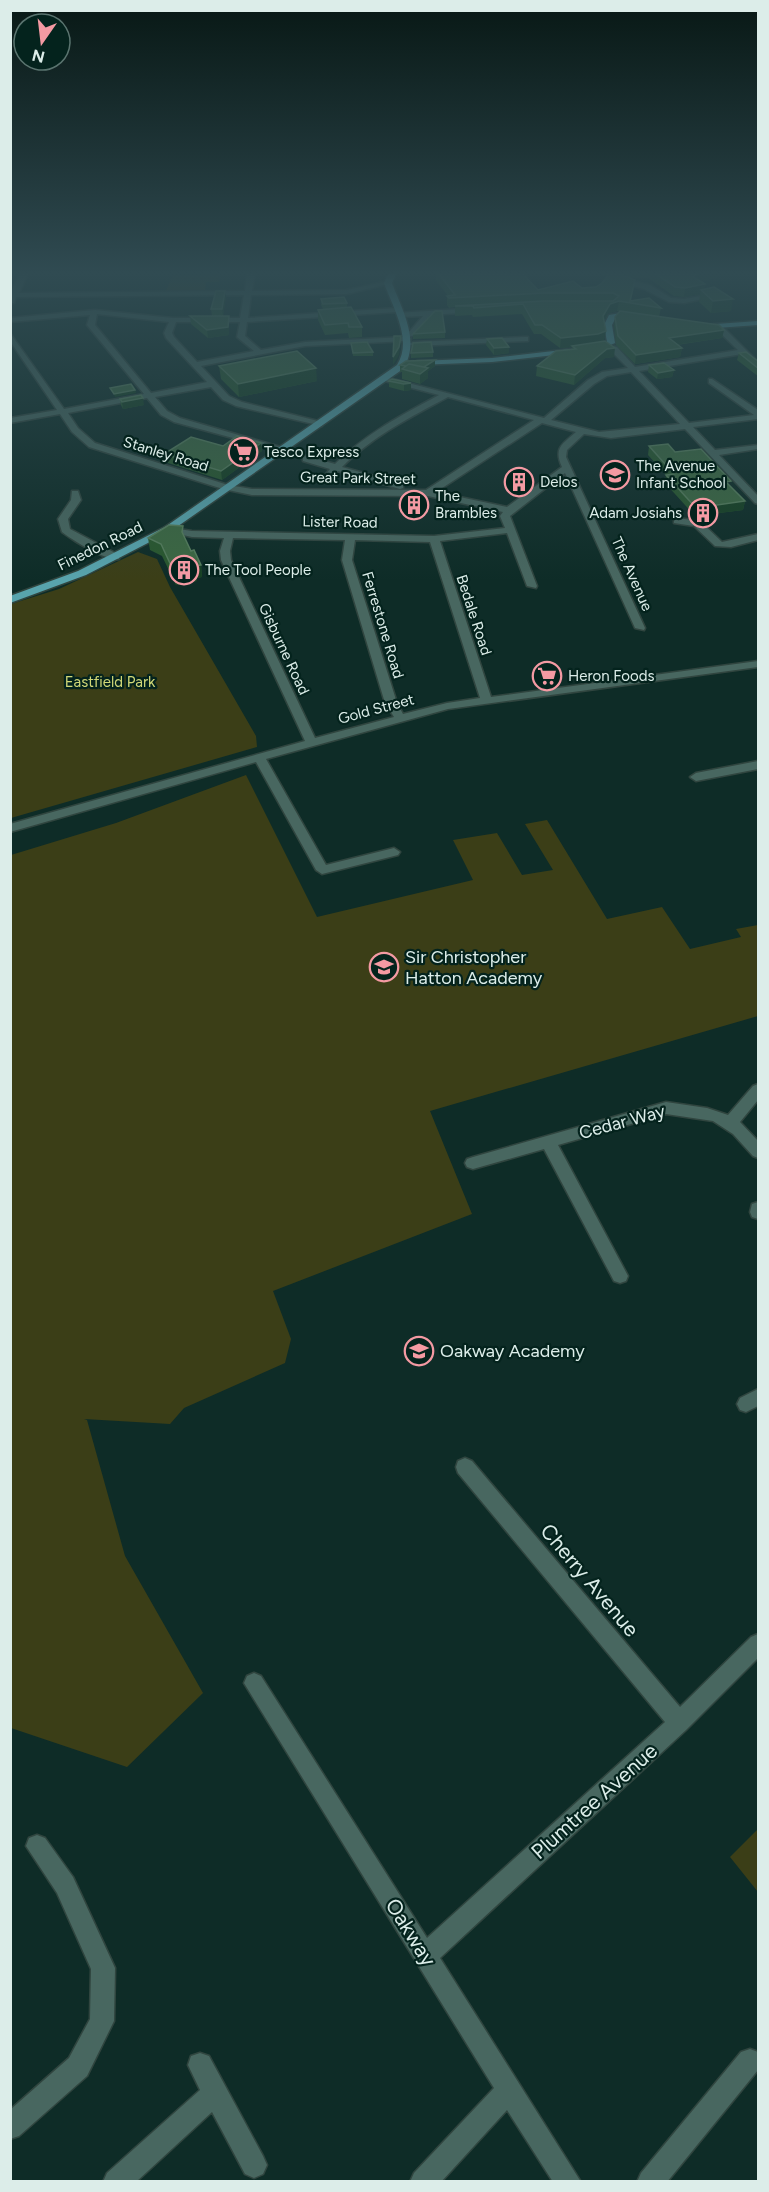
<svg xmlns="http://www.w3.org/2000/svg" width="769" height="2192" font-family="Figtree,sans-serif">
<rect width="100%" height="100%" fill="#0e2c27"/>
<path fill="#3b3e17" d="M220 274 219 282H206L205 291H166L173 275Z
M138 552 157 559 170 587 256 736 257 747 11 818V604L59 589Z
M246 775 317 917 473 880 453 840 497 833 522 875 553 870 525 824 547 820 607 919 662 907 690 949 741 937 736 929 758 925V1016L430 1111 472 1214 273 1291 291 1339 285 1363 184 1408 170 1424 84 1419 87 1420 125 1556 203 1693 127 1767 11 1728V855L116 823Z
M758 1829V1892L730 1857Z"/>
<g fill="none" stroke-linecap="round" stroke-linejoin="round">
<g stroke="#30453f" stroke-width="3">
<path id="minor" d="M20 274H28L19 293 245 291 247 274H255L252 291 347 290 388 281 392 283 347 294 251 295 248 318 397 308 401 310 397 312 247 322 245 336 261 350 305 342 405 337 404 333 410 331 423 316 399 317 396 313 477 308 474 312 430 315 416 335 408 337 411 339 407 341 305 346 201 366 229 396 242 402 322 422V426L236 406 223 400 211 387 155 397 167 411 180 418 284 448V452L174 422 161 415 147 398 68 413 78 428 95 443 228 485 252 489 426 490 534 420 448 397C409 418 373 436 342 467L403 484V488L400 489 338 471 332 477H326L325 475 330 469 303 461V457L306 456 335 464C367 433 400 416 439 395L381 380V376L544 418 588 380 602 372 628 368 611 351 604 348V344L617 347 635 367 738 350 714 327 721 325 758 362V368L742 354 639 371 689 423 754 415 709 383V379H712L758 410V419L693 427 715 450 758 445V449L719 455 758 496V504L755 503 685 429 611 438 584 434 567 450 566 457 645 628 644 630 635 628 565 473 510 516 537 586 536 588 527 586 507 533 440 541 491 697 758 661V667L448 709 266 759 326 865 394 848 400 852 398 855 322 874 316 870 256 762 10 832V824L305 741 221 560 220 551 224 538 192 537 165 531V527L192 531 434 536 505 528 500 516 503 512 428 496 252 495 223 489 89 447 72 432 60 414 10 423V418L57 410 10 341V333L64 409 144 394 87 325 90 315 10 322V318L95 310 173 318H240L244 295 16 297 14 303H10V293ZM97 314 169 322 164 333 166 338 207 382 151 393 95 325ZM176 322H240L237 337 254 351 197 362 174 337 172 333ZM631 372 680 424 599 432 551 420 594 384 607 376ZM542 423 576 432C563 444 553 447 562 467L507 507 436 492ZM233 538 345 540 342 560 385 703 394 717 315 738 231 560 230 551ZM355 540 430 542 480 698 447 703 403 714 397 703 352 560Z
M624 279 650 285 671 298 684 299 713 294 717 296 684 303 669 302 644 289 621 283Z
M525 337H528V341L413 346 409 344 413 342Z
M72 491H78L81 500 68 519 70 529 119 555V559C105 561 74 541 62 532L58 519 71 500Z
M677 518 700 521 722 542 758 534V540L731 547 715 546 694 526 674 523V519Z
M758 761V769L696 781 690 777 696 773Z
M758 1084V1100L740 1122 758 1141V1158L753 1156 733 1134 713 1121 666 1114 558 1145 628 1276 626 1281 620 1283 614 1281 544 1149 473 1169 467 1167 465 1163 467 1159 473 1157 666 1102 707 1108 728 1115 753 1086Z
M758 1202V1219L752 1217 750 1212 752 1204Z
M758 1389V1406L746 1412 740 1410 737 1404 740 1398Z
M465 1458 472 1461 680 1707 751 1637 758 1634V1658L686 1730 440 1958 581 2182H553L507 2110 441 2182H410L414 2173 494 2088 244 1683 247 1676 254 1673 261 1676 427 1938 665 1722 458 1473 456 1467 458 1461Z
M37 1835 45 1838 73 1877 115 1968 114 2021 87 2076 19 2136 10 2139V2110L69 2058 90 2019 91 1969 57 1893 26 1846 29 1838Z
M750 2049 758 2052V2070L667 2182H637L641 2173 741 2052Z
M200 2053 209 2056 263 2156 267 2165 263 2174 254 2178 245 2174 212 2112 136 2182H103L107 2173 200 2090 188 2065 191 2056Z"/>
</g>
<g stroke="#30453f" stroke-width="3">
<path id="major" d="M388 274H396L392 283C402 310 421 341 403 369L171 531 86 575 10 603V596L78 571 165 527 397 365C413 340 393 308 384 283Z
M621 313 641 317 637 319H615L612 325 615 343 599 350 492 362 417 365 413 363 417 361 492 358 597 346 607 342 604 325 609 315Z
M758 321V325L702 329 698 327 702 325Z"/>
</g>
<use href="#minor" fill="#486760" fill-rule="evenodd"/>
<use href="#major" fill="#58a4ad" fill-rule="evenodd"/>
</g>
<path fill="#29582e" d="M436 274H523L538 290 596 287 602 283 608 276 598 274H726L701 282 705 284 704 289 731 311 711 313 699 302 700 294 684 297 674 296 648 278H630L635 280 631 301 661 308 659 317 724 330 722 338 677 345 682 348 680 357 635 364 616 345 614 326 615 317 644 315 617 311 608 313 604 321V341L614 357 605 358 574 385 536 376 537 366 572 349V347L560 348 541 334H534L522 314 473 317 472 315 455 316V307L449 308 447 305V296H448L436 280Z
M226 297 223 316H212L211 309Z
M321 299 347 303V308L362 327V337L349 338 348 333 325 335 318 320V310L323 309 321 305Z
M190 316 229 324V335L208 338 191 324Z
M445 332V338L413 339V334Z
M487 339 509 353 494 355 486 345Z
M351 343 373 352V356H353Z
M433 352V357L411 358V353Z
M739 353 759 362V377L737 360Z
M400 365 435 366 428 371V378L420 384 402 379V372H400Z
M649 365 674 370 672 377 657 379 648 372Z
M219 366 317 381 239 397 221 379Z
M389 381 411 383V390L404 391 389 387Z
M120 399 144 405 123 409 121 405Z
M261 443 262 451 222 480 165 462 164 454 223 446Z
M649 446 675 452 730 486 745 501 743 510 695 516 665 483 666 475 648 455Z
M148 538 185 539 191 551 201 565 202 577 197 578V581L176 585 162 556 150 550Z"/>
<path fill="#164023" d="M699 274H726L691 285 692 276Z
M705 284 703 292 701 290 700 294 684 297 685 288Z
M225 291 226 297 223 316 222 309Z
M733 299 731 311 711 313 713 301Z
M619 301 617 311 608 313 602 325 603 316 610 304Z
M229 316V335L208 338 207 330Z
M724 330 722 338 667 346 669 338Z
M606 331 604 341 596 344 560 348 561 338Z
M401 336 399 355 393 365V357Z
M509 347V353L494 355V348Z
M615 348 614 357 605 358 574 385 575 375 607 349Z
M682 348 680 357 635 364 636 355Z
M435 360V366L428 371V378L420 384V374L422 369Z
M316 368 317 381 239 397 238 384Z
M674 370 672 377 657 379 658 373Z
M411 383V390L404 391V384Z
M135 390 136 393 115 397 114 394Z
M143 398 144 405 123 409 122 402Z
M261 443 262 451 222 480 221 471Z
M745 501 743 510 695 516 696 508Z
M201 565 202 577 197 578V581L176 585 174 572 195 566Z"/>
<path fill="#3c6842" stroke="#557d5c" stroke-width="1.5" d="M439 274H523L538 290 573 281 582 288 596 287 602 283 609 274H620L635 280 630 301 649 298 661 308 619 301 610 304 603 316 606 331 598 334 561 338 542 325H535L523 304 474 308 473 306H455L544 301H613L619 296 613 293H544L449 298 447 296 455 295Z
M656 274H699L692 276 705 284 685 288 675 287Z
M714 287 733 299 713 301 701 290Z
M216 291H225L222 309H211Z
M344 297 347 303 323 304 321 299Z
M351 307 362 327H349L348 323 325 325 318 310Z
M435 311H442L445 332 413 334Z
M620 311 719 325 724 330 669 338 682 348 636 355 618 336 615 317Z
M190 316H229L228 327 207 330Z
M394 336H401L399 347 393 357Z
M502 338 509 347 494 348 487 339Z
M605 341 615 348 607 349 575 375 537 366 556 351 576 349 572 346Z
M367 342 373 352 353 353 351 343Z
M431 342 433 352 411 353 413 343Z
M297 351 316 368 238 384 219 366Z
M746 352 759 362V369L739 353Z
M435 360 424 367 409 364 406 366 400 365 406 361Z
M664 363 674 370 658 373 649 365Z
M409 364 428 368 420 374 402 369Z
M392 379 411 383 404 384 389 381Z
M131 384 135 390 114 394 110 388Z
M141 395 143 398 122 402 120 399Z
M237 436 261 443 221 471 164 454 191 437 223 446Z
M668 444 675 452 701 449 731 481 726 482 745 501 696 508 666 475 674 474 649 446Z
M169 525 183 526 182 532 191 551 194 550 201 565 195 566 196 569 174 572 161 544 148 538Z"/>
<linearGradient id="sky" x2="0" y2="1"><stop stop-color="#081815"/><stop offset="0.47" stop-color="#304b52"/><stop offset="1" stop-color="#304b52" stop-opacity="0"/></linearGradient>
<rect width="769" height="581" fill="url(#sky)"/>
<defs>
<g id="supermarket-ring" transform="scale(1.5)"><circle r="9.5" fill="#04231d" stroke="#f49aa3" stroke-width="1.5"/><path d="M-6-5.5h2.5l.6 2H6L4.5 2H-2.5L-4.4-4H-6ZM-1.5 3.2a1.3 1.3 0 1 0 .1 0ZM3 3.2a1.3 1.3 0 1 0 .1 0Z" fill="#f49aa3"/></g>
<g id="school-ring" transform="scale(1.5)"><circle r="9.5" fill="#04231d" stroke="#f49aa3" stroke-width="1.5"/><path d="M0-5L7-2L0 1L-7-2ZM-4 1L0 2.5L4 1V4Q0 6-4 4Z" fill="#f49aa3"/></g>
<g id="building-ring" transform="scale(1.5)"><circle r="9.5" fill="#04231d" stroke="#f49aa3" stroke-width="1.5"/><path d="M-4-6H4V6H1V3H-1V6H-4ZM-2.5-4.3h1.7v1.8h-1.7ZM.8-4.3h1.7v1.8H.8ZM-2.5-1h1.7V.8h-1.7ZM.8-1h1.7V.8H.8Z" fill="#f49aa3"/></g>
</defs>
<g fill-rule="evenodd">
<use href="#supermarket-ring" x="243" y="452"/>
<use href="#school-ring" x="615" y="475"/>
<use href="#building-ring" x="519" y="482"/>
<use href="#building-ring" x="414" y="505"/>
<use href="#building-ring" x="703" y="513"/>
<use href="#building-ring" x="184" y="570"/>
<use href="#supermarket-ring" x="547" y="676"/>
<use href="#school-ring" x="384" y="967"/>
<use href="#school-ring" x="419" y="1351"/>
</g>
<g text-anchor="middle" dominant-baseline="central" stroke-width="4.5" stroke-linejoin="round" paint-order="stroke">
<g font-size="15" fill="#dcede9" stroke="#04231d" text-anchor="start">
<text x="264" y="452">Tesco Express</text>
<text x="636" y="466">The Avenue<tspan x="636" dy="17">Infant School</tspan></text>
<text x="540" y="482">Delos</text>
<text x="435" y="496">The<tspan x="435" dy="17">Brambles</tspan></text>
<text x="682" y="513" text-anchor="end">Adam Josiahs</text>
<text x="205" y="570">The Tool People</text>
<text x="568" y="676">Heron Foods</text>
</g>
<g font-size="15" fill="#dcede9" stroke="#04231d">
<text transform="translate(166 454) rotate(17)">Stanley Road</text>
<text transform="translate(358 478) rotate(1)">Great Park Street</text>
<text transform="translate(340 522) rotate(1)">Lister Road</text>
<text transform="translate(100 546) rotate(-26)">Finedon Road</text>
<text transform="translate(632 574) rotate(66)">The Avenue</text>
<text transform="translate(474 615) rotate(72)">Bedale Road</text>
<text transform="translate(383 625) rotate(73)">Ferrestone Road</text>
<text transform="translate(284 649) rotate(65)">Gisburne Road</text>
<text transform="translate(376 709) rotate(-15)">Gold Street</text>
</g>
<g font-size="15" fill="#d1d877" stroke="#04231d">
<text x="110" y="682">Eastfield Park</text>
</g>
<g font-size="18" fill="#dcede9" stroke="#04231d" text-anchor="start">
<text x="405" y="957">Sir Christopher<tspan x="405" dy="21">Hatton Academy</tspan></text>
<text x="440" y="1351">Oakway Academy</text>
</g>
<g font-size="18" fill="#dcede9" stroke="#04231d">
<text transform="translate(622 1122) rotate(-15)">Cedar Way</text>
</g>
<g font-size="21" fill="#dcede9" stroke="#04231d">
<text transform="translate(590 1580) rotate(50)">Cherry Avenue</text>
<text transform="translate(594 1801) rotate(-42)">Plumtree Avenue</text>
<text transform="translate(411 1932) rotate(58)">Oakway</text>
</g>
</g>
<rect width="769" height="2192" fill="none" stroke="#dcede9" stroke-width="24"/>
<g transform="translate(42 42) rotate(194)"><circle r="28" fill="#04231d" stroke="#5a746f" stroke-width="1.5"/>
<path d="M0-4.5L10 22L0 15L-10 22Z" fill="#f49aa3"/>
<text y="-9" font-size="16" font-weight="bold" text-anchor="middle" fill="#dcede9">N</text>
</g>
</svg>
